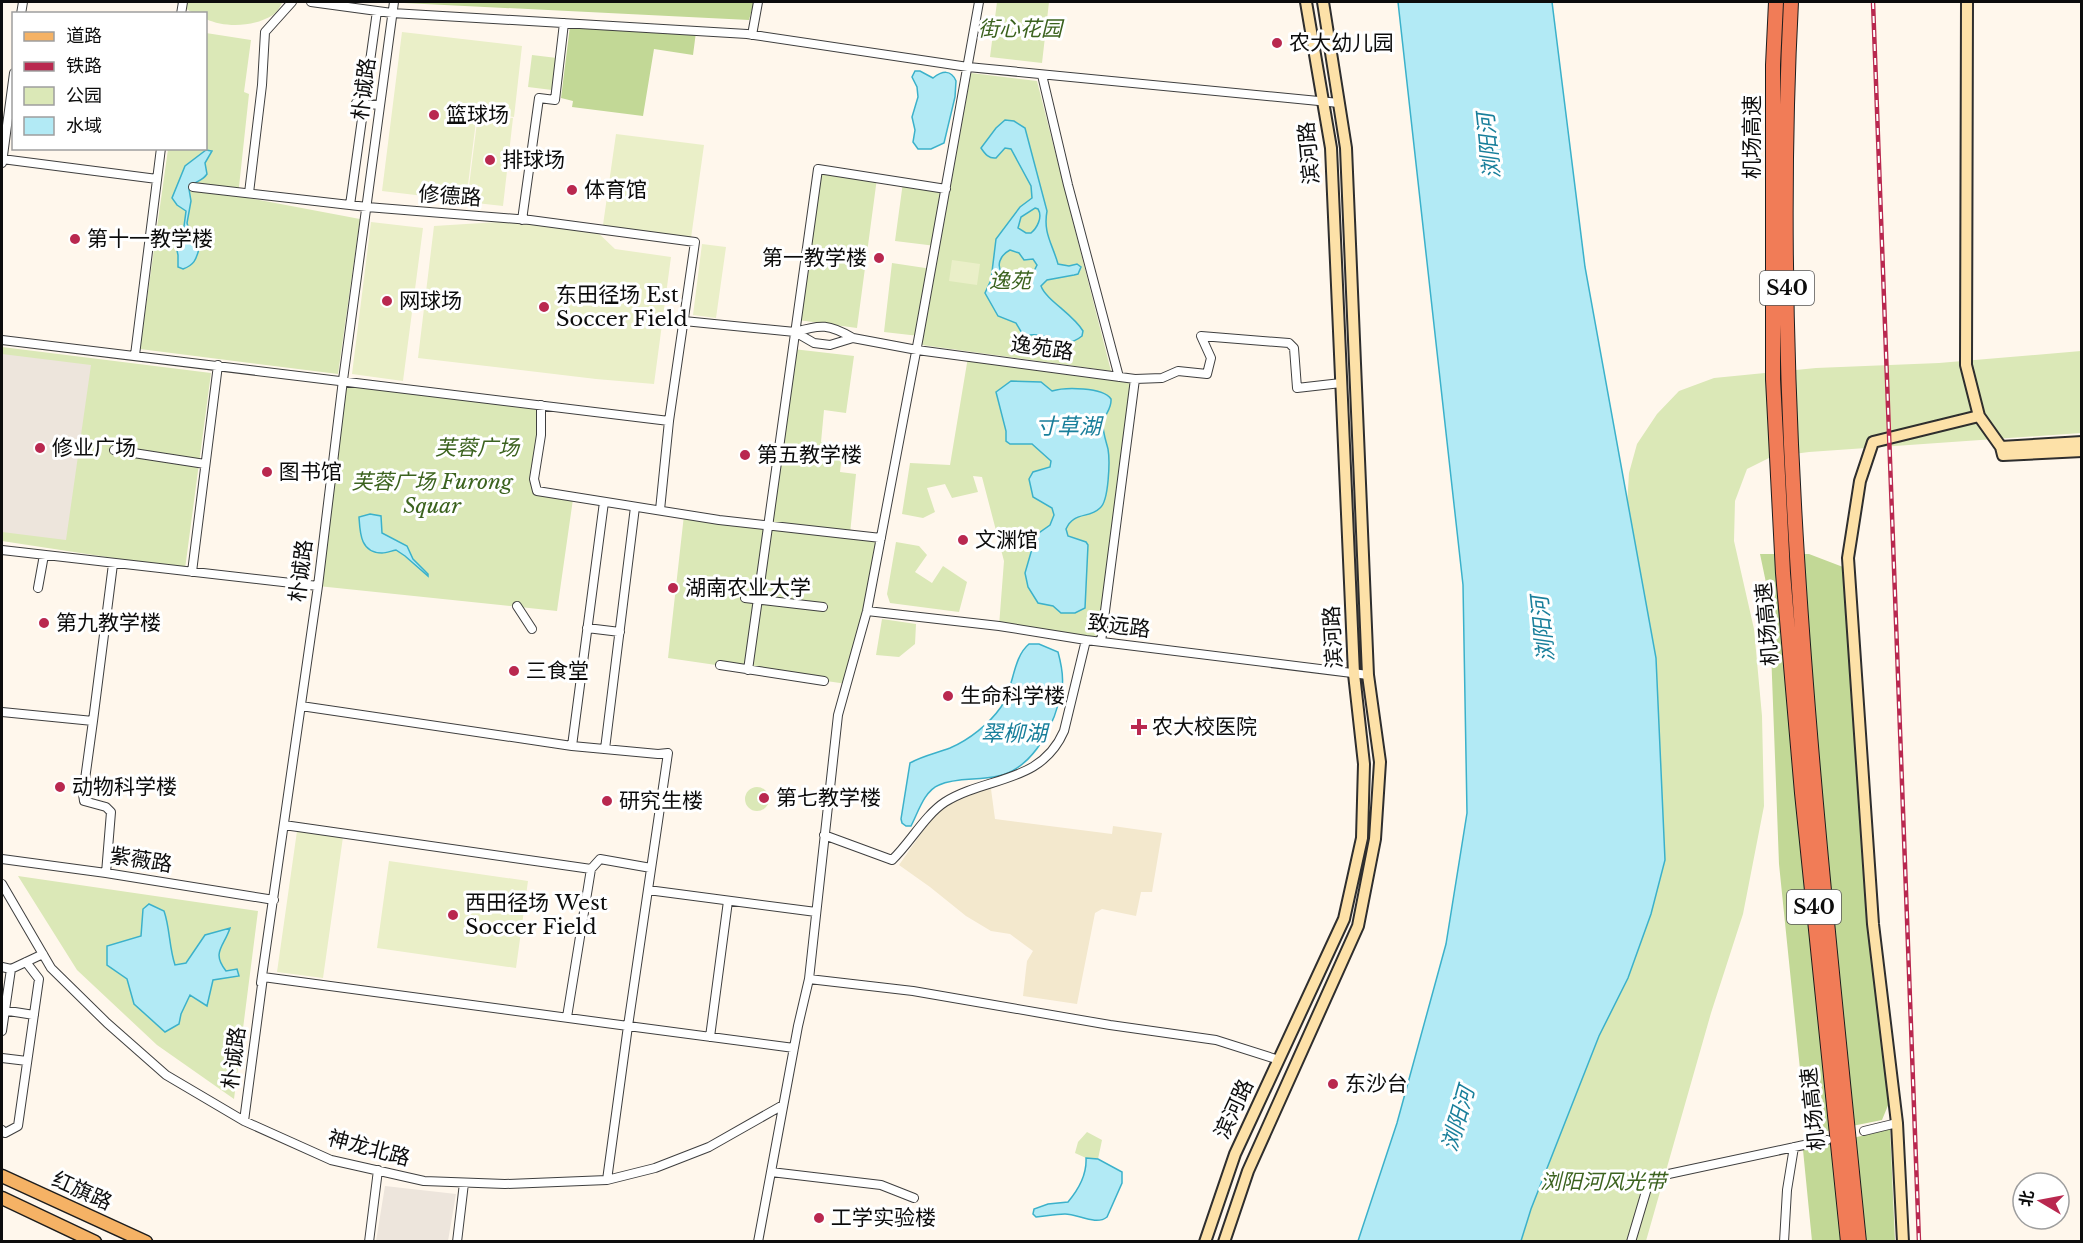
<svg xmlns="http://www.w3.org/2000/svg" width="2083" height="1243" font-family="'Libre Baskerville','Noto Sans SC',serif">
<rect width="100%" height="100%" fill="#fff7ec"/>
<path fill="#f3e8cd" d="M991 789 995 819 1112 834 1113 826 1162 833 1152 892H1141L1136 916 1102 909 1095 913 1077 1004 1023 996 1027 961 1033 951 1010 934 991 931 966 916 930 887 899 865 932 818 947 804 973 791Z"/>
<path fill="#dbe8b7" d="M175 2H278L282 3C280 7 277 12 273 15 254 27 225 28 206 19V14L193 13Z
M997 2H1049L1042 63 990 57Z
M206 33 251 40 244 92 249 94 238 196 360 219 338 374 140 349 168 149 206 148Z
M532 55 557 58 552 90 528 87Z
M971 73 1037 81 1111 371 922 345Z
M818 169 877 178 857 328 798 320Z
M903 182 946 189 936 246 895 241Z
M892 263 932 269 919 336 884 332Z
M2 347 211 373 185 569 2 541Z
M793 349 854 356 846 413 824 410 821 442 843 445 840 472 856 474 850 534 881 538 847 684 668 658 684 515 767 524Z
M2081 351V433L1809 452 1771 457 1747 469 1735 501 1734 541 1754 629 1762 716 1764 806 1743 914 1711 1013 1646 1241 1521 1242 1531 1209 1599 1036 1628 978 1651 914 1632 534 1627 506 1629 473 1637 444 1657 414 1679 391 1714 378 1816 368 1939 363Z
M968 357 1135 379 1101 642 999 626 1004 561 982 477 973 476 978 492 952 498 945 484 927 488 935 512 923 518 902 514 910 463 950 465Z
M343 380 465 395 515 407 538 409 541 452 534 495 573 499 557 611 318 586Z
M896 542 919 546 927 555 915 572 932 583 943 566 967 582 959 612 890 603 887 594Z
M882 619 916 624 915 644 899 657 876 655Z
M745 799a12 12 0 1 1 24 0a12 12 0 1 1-24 0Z
M18 876 258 911 234 1099 157 1045 77 970Z
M1087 1132 1102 1140 1098 1159 1086 1158 1075 1153 1078 1142Z"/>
<path fill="#c2d896" d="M404 2H754L749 20 404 3Z
M570 26 696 32 693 55 654 49 643 116 572 107 573 101 561 98Z
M1760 554H1809L1843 567 1867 927 1889 1103 1882 1120 1812 1134 1805 1118 1779 864 1769 597Z
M1890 1129 1895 1241H1812L1803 1150Z"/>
<path fill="#eaefc8" d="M402 32 522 46 514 117 477 113 466 201 382 191Z
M478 114 513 118 503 206 467 202Z
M616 134 704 145 691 238 603 225Z
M530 220 593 228 615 249 671 257 654 384 596 379 418 358 434 226Z
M371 222 423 228 403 381 352 374Z
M702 244 726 247 716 318 693 315Z
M952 260 980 264 977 285 949 281Z
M297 831 343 837 323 978 277 972Z
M389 861 528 881 516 968 377 948Z"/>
<path fill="#ede5dc" d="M2 354 91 365 66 540 2 532Z
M385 1186 456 1194 448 1241H376Z"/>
<path fill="#b2eaf5" stroke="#3bb1ca" stroke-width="1.5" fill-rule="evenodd" d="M1398 2H1552L1585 267 1656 658 1665 860 1651 914 1628 978 1599 1036 1531 1209 1521 1241H1358L1397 1123 1446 944 1467 813 1463 585Z
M915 71H920L933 78C942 71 951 69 956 81L955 97 944 143 931 149H918L913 142 915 130 912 117 918 97 917 87 912 77Z
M1005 120 1014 121 1025 128 1047 211C1043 233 1052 243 1058 264L1069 266 1077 264 1081 267 1078 274 1074 275 1047 280 1041 286C1046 300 1073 314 1083 331L1082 336C1065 350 1055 336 1037 335 1032 334 1028 336 1023 335L1016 323 998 316 985 293 991 280 996 239 1020 207 1032 198 1031 186 1011 149 1005 148 996 158C989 159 985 154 981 148L996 128ZM1035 208 1038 209C1043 217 1037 228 1031 233H1026L1018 228 1021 217ZM1010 250 1019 253 1024 260 1033 259 1037 265 1032 275C1004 291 987 262 1010 250Z
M206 150 212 151 205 163 207 174C202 182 193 181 189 189L191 201 187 223 191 237 199 249C196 260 194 265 183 269L178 267V255L176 246 178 239 183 234 186 211 177 205 172 198 185 166Z
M1011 381 1041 382 1052 391C1065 387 1103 387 1111 399 1112 410 1103 415 1103 425 1103 433 1106 441 1108 449 1110 460 1109 501 1100 508 1089 519 1074 511 1066 529L1068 536 1086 542 1088 545 1085 608 1075 613H1061L1053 606 1038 603 1028 587 1025 573 1036 535 1050 525 1054 515 1052 508 1033 497 1029 479 1033 472 1050 467 1051 461 1032 444H1010L1006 441V431L996 392Z
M370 514 381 516 382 533 407 546 413 559 428 574V576L405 556 396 550C391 551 386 553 382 553 360 553 360 532 359 517Z
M1029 644H1039L1058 652C1061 663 1064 676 1062 688 1056 722 1035 768 998 776 979 781 957 777 939 785 924 791 918 813 911 826H906L902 823 901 819 910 763C922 756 937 753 950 748 969 740 989 724 1001 707 1014 689 1012 658 1029 644Z
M149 904 164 911C170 928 169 947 175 965L186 963 205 935 230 928C224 947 211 952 226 971L237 969 239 976 213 980 207 1006 190 995 181 1014 179 1024 165 1032 134 1004 127 979 107 965V946L141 936 143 909Z
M1086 1158 1098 1159 1122 1172V1183L1107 1217C1096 1226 1078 1214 1065 1214 1056 1214 1046 1216 1036 1217L1033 1214 1034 1209 1048 1204 1068 1202C1079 1189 1087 1175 1086 1158Z"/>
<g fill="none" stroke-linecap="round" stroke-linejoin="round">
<g stroke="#3f3f3f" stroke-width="10">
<path id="street" d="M311 2 392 13 747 34 968 67 1339 103
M21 14 23 2
M181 14 183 2
M752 35 758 2
M1042 75 1068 185 1119 377
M356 103 380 105
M2 159 157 179
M2 163 14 73
M193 187 367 207 530 220 695 242 669 421 660 510
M249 193 262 85 265 32 292 2
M350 205 377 11
M522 220 539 98 555 100 564 23
M684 321 795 332 814 343 830 345 853 338 917 350 1135 379 1101 642
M795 332C821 324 829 324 853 338
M2 340 669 421
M135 355 161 148
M1135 379 1162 378 1178 371 1207 374 1211 358 1201 336 1289 343 1294 348 1297 388 1341 383
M541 405V435L534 479 537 491 719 520 881 538
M114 450 205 464
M2 550 318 586
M192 572 218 365
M38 588 44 555
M745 598 823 607
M517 606 532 629
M867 611 999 626 1086 640 1368 675
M587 628 620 632
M720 665 824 681
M748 670 818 169 946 189
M301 706 572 746 658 754 668 753 628 1026 794 1048
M2 712 93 721 113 564
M93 721 83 794 84 801 106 807 111 812 106 873
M572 746 604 502
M605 749 635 507
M284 825 591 869 600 859 651 868
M824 835 892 860C910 843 925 815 945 802 987 776 1041 784 1064 731L1086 640
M2 859 106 873 274 900
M2 884 51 968 107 1023 166 1075 244 1121 331 1160 424 1181 505 1184 607 1180 655 1168 709 1147 783 1105
M648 890 816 912
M2 967 11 969 43 954
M263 977 628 1026 607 1180
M809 979 913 991 1110 1025 1216 1040 1279 1060
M2 1010 34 1015
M567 1017 591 869
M2 1031 11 969
M710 1037 728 901
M2 1058 27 1061
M244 1121 263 977 261 983 318 586 343 380 394 2
M2 1130 5 1133 18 1126 39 979 26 962
M1864 1131 1897 1123
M771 1172 881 1185 914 1198
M369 1242 378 1170
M457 1242 464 1183
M758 1242 798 1026 809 979 838 715 867 611 919 336 979 2
M1631 1242 1650 1178 1827 1140
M1784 1242 1787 1190 1794 1147"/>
</g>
<g stroke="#2e2e2e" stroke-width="14">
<path id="secondary" d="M1967 2 1966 365 1979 416 2001 447
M2082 442 2001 447 2003 455 2082 451
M1205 1242 1235 1154 1344 919 1362 838 1364 764 1354 674 1331 148 1306 2
M1224 1242 1248 1171 1358 926 1375 839 1380 762 1368 675 1346 148 1323 2
M1903 1242 1897 1123 1873 924 1848 558 1860 481 1873 442 1979 416"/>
</g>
<g stroke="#1d1d1d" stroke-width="15">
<path id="primary" d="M2 1176 146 1242
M2 1198 95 1242"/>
</g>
<g stroke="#1d1d1d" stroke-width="16">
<path id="highway" d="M1776 2 1773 65V379L1783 573 1802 793 1848 1242
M1791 2C1769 416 1818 829 1859 1242"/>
</g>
<use href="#street" stroke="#fff" stroke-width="8"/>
<use href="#secondary" stroke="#fde1a8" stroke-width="10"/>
<use href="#primary" stroke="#f5b265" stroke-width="12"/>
<use href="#highway" stroke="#f17c57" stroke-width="14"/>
<g stroke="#b9284f" stroke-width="4.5">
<path id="rail" d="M1873 2 1919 1242"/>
</g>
<use href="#rail" stroke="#fff" stroke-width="2" stroke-dasharray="7" stroke-linecap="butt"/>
</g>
<g fill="#b9284f" stroke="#fff" stroke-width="2">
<circle cx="1277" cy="43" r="6"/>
<circle cx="434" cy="115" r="6"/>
<circle cx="490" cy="160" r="6"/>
<circle cx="572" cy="190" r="6"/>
<circle cx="75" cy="239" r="6"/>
<circle cx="879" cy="258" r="6"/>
<circle cx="387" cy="301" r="6"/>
<circle cx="544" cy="307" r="6"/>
<circle cx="40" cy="448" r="6"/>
<circle cx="745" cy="455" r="6"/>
<circle cx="267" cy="472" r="6"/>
<circle cx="963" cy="540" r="6"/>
<circle cx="673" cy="588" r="6"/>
<circle cx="44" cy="623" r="6"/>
<circle cx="514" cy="671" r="6"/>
<circle cx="948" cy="696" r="6"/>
<path d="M1136 718h6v6h6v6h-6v6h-6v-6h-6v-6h6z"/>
<circle cx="60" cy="787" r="6"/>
<circle cx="764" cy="798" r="6"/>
<circle cx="607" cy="801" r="6"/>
<circle cx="453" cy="915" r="6"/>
<circle cx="1333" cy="1084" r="6"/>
<circle cx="819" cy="1218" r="6"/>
</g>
<g text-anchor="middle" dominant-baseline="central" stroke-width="6" stroke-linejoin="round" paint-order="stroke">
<g fill="#fff" stroke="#555" stroke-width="1.5">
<rect x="1760" y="271" width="54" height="34" rx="4.5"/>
<rect x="1787" y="890" width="54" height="34" rx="4.5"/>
</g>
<g font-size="20" font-weight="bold" fill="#0c0c0c">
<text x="1787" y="288">S40</text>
<text x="1814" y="907">S40</text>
</g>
<g font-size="21" font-style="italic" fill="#3b621e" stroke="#fff">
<text x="1020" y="29">街心花园</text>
<text x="1010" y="281">逸苑</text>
<text x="477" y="448">芙蓉广场</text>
<text x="432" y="482">芙蓉广场 Furong<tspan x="432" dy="24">Squar</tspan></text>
<text x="1603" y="1182">浏阳河风光带</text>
</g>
<g font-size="21" fill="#0c0c0c" stroke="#fff" text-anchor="start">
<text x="1289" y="43">农大幼儿园</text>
<text x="446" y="115">篮球场</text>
<text x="502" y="160">排球场</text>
<text x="584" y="190">体育馆</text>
<text x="87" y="239">第十一教学楼</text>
<text x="867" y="258" text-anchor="end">第一教学楼</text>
<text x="556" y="295">东田径场 Est<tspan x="556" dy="24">Soccer Field</tspan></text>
<text x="399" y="301">网球场</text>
<text x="52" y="448">修业广场</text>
<text x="757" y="455">第五教学楼</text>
<text x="279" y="472">图书馆</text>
<text x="975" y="540">文渊馆</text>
<text x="685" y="588">湖南农业大学</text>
<text x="56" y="623">第九教学楼</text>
<text x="526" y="671">三食堂</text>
<text x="960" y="696">生命科学楼</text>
<text x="1152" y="727">农大校医院</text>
<text x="72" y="787">动物科学楼</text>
<text x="776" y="798">第七教学楼</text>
<text x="619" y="801">研究生楼</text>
<text x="465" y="903">西田径场 West<tspan x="465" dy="24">Soccer Field</tspan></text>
<text x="1345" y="1084">东沙台</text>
<text x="831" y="1218">工学实验楼</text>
</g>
<g font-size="21" fill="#0c0c0c" stroke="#fff">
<text transform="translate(364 89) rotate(-83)">朴诚路</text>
<text transform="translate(1752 137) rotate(-90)">机场高速</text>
<text transform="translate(1309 153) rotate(-95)">滨河路</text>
<text transform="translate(450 196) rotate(4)">修德路</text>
<text transform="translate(1042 348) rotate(8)">逸苑路</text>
<text transform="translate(301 571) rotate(-83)">朴诚路</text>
<text transform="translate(1767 624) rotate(-95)">机场高速</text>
<text transform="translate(1119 626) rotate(7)">致远路</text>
<text transform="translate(1333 637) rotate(-93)">滨河路</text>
<text transform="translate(141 860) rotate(9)">紫薇路</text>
<text transform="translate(234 1058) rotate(-83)">朴诚路</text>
<text transform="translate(1234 1109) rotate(-65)">滨河路</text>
<text transform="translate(1813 1109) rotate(-96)">机场高速</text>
<text transform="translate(369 1148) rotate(15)">神龙北路</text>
<text transform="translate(82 1191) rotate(24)">红旗路</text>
</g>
<g font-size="22" font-style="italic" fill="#197f9b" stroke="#fff">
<text transform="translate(1489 146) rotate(-96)">浏阳河</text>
<text x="1068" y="426">寸草湖</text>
<text transform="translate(1543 629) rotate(-96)">浏阳河</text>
<text x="1014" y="733">翠柳湖</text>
<text transform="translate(1458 1119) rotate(-74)">浏阳河</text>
</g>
</g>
<rect width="2083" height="1243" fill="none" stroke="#0c0c0c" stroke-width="6"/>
<rect x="12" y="12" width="195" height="138" fill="#ffffff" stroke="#9e9e9e" stroke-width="1.5"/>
<rect x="24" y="32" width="30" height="9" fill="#f5b265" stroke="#9e9e9e" stroke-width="1.5"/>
<text x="66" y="42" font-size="18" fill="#0c0c0c">道路</text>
<rect x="24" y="62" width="30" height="9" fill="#b9284f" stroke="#9e9e9e" stroke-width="1.5"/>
<text x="66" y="72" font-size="18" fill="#0c0c0c">铁路</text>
<rect x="24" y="87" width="30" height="18" fill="#dbe8b7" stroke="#9e9e9e" stroke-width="1.5"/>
<text x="66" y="102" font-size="18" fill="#0c0c0c">公园</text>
<rect x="24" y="117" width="30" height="18" fill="#b2eaf5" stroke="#9e9e9e" stroke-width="1.5"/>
<text x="66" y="132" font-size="18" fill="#0c0c0c">水域</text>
<g transform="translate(2041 1201) rotate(280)"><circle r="28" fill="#ffffff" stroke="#9e9e9e" stroke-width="1.5"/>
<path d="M0-4.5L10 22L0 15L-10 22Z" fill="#b9284f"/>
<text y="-9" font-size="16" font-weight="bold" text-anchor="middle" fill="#0c0c0c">北</text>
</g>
</svg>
